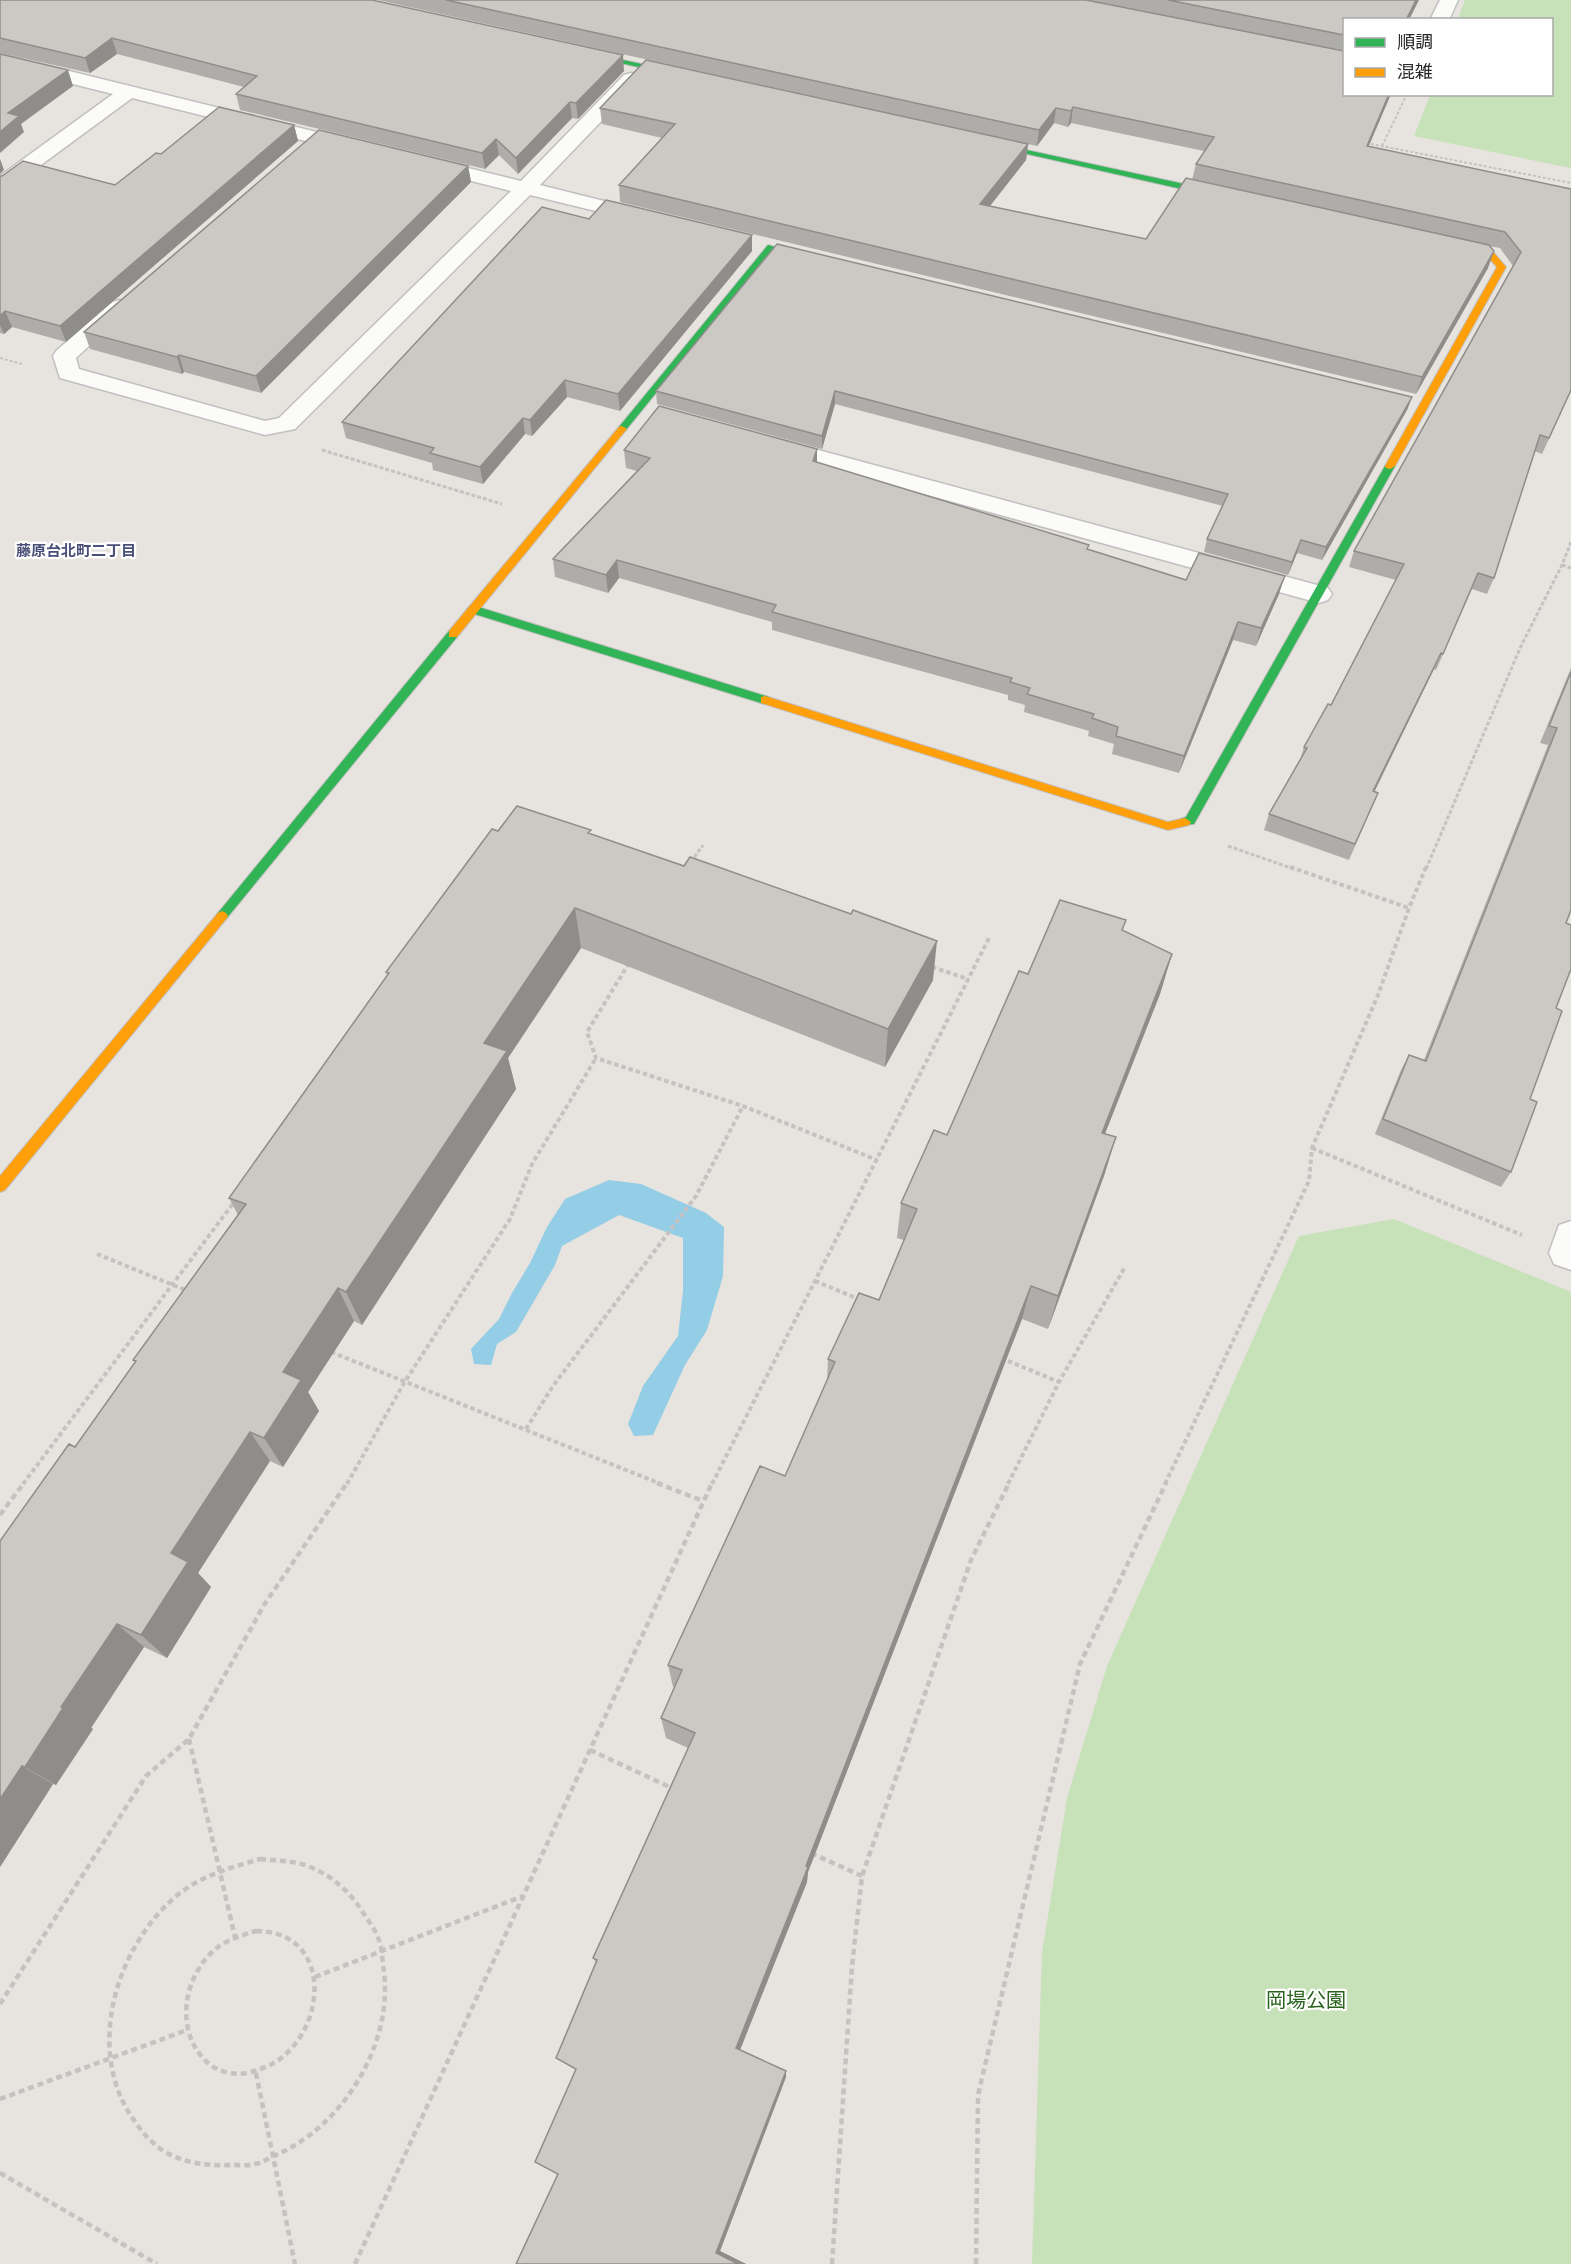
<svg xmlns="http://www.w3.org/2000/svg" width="1571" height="2264" font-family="'Golos Text','Noto Sans JP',sans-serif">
<rect width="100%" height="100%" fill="#e7e3de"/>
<path fill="#c7e1b8" d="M1465 0H1571V168L1414 136 1430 95 1552 94V20L1458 19Z
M1394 1219 1571 1292V2264H1032L1042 1953 1067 1798 1107 1666 1299 1236Z"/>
<path fill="#94cde6" d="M609 1180 641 1184 706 1213 724 1227 723 1276 707 1330 685 1365 653 1435 634 1436 628 1424 643 1386 678 1336 683 1291V1238L619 1215 562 1246 555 1265 516 1332 497 1344 491 1365 474 1364 471 1349 499 1319 512 1293 530 1263 547 1227 565 1199Z"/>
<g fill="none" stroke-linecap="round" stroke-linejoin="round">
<g stroke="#c1bfbf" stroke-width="3">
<path id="street" d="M1440 0H1458L1449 20H1430Z
M0 54 361 143 364 147 361 151 354 153 132 98 7 190 0 192V176L113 94 0 66Z
M631 73 638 75 641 79 638 83 540 185 652 213 656 217 652 221 645 223 530 195 295 429 265 435 60 378 53 356 56 351 112 302 120 300 128 302 131 307 76 358 79 369 265 421 279 418 511 191 420 168 417 164 420 160 427 158 521 181 624 75Z
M774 438 1328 588 1332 594 1328 600 1319 603 765 450 762 445 765 440Z
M1571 1221V1270L1554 1264 1549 1253 1559 1225Z"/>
</g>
<g stroke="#c1bfbf" stroke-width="2">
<path id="fast" d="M576 50 684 73 688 75 684 77 579 54H576Z
M980 140 1226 193 1230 196 1226 199 983 144 979 142Z
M768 245 775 247 625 431H619V427Z
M1390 463 1395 466 1194 824 1181 825 1179 822 1181 819 1186 817 1385 466Z
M472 605 769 697 771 700 765 704 761 703 468 612 467 609Z
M453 630 458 634 457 637 226 919H218L216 916 218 913 449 631Z"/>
</g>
<g stroke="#c1bfbf" stroke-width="2">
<path id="slow" d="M1449 243 1494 253 1506 267 1395 466 1390 469 1386 468 1385 466 1497 267 1488 257 1446 248V244Z
M622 426 627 429 625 431 457 637H449V631L619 427Z
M765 696 1168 822 1185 818 1191 822 1189 825 1168 830 761 703V697Z
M222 911 226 913 228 916 226 919 5 1190 0 1192V1176L218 913Z"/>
</g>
<path stroke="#c4c3c2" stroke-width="2" stroke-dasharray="3 2" stroke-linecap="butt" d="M1366 143 1571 183
M1382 146 1407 94
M0 358 22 364"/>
<path stroke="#c4c3c2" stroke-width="3" stroke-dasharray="4 2" stroke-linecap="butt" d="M322 450 502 504
M1562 565 1571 568
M1228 846 1294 869
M691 862 703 845
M1426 869 1521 646 1562 565 1571 542"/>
<path stroke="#c4c3c2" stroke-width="4" stroke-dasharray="4.5 3" stroke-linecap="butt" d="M1290 867 1409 908
M629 963 587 1032 596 1058 743 1106 877 1160
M932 967 968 979
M1312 1148 1522 1235
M97 1254 188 1291
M815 1281 861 1300
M331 1352 661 1484
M1001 1358 1059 1382
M526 1429 553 1386 696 1196 743 1106
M23 1484 235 1201
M347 1484 404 1383 510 1219 532 1164 596 1058
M712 1484 989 938
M1008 1484 1059 1382 1125 1267
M1165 1484 1309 1181 1312 1148 1378 995 1409 908 1426 867"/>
<path stroke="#c4c3c2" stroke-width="4.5" stroke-dasharray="6 4" stroke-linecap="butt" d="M657 1483 703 1501
M0 1515 24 1483
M189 1739 235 1937
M590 1750 674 1789
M811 1853 862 1876
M260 1859C277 1861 294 1860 310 1867 333 1876 351 1893 364 1914 369 1922 375 1929 378 1938 382 1946 382 1956 383 1965 396 2040 345 2125 276 2155 269 2158 262 2163 255 2164 248 2166 239 2165 232 2165 208 2166 187 2164 165 2152 153 2144 144 2135 136 2123 83 2053 115 1945 180 1893 203 1875 233 1867 260 1859Z
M256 1931C326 1931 329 2013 287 2053 277 2063 265 2068 251 2072 237 2076 220 2073 208 2063 173 2032 183 1974 218 1947 229 1939 243 1935 256 1931Z
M315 1977 523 1896
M0 2004 146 1776 189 1739 264 1605 347 1483
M256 2073 295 2264
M0 2099 187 2030
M0 2173 157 2264
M355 2264 712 1483
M832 2264 852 1966 862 1876 971 1560 1009 1483
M976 2264 978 2095 1080 1664 1166 1483"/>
<use href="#street" fill="#fbfbfa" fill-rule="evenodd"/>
<use href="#fast" fill="#30b455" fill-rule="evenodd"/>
<use href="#slow" fill="#ff9f0a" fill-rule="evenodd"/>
</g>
<path fill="#afada9" d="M0 0 624 71 578 119 572 118 518 174 499 155 485 169 240 110 236 94 244 87 117 54 90 73 0 53Z
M378 0H1419L1344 20V94H1391L1369 146 1571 189V391L1542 454 1534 451 1494 578 1487 594 1472 589 1436 670 1434 669 1374 791 1378 793 1349 860 1264 830 1269 814 1299 763 1304 747 1331 705 1396 580 1349 567 1354 551 1513 266 1500 248 1489 246 1488 268 1416 394 620 202 619 185 662 138 602 124 600 108 1028 144 1026 160 990 206 1146 239 1192 180 1196 164 1204 151 1071 123 1068 127 1054 123 1037 146Z
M294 125 298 141 66 342 12 327 4 334 0 333V176L115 185 161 154Z
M468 166 471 182 261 393 184 372 182 374 90 349 84 332Z
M589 219 752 251 620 411 567 397 532 436 525 434 483 484 433 470 432 463 346 438 342 422Z
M777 244 1412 397 1407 410 1322 560 1297 553 1288 575 1204 552 1207 539 1223 506 835 404 822 449 657 404 656 391Z
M817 449V462L1088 549 1186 580 1279 594 1256 646 1233 640 1179 773 1112 754 1114 744 1088 736 1089 731 1024 712 1025 705 1008 700V695L772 630V622L619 578 608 593 555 577 553 559 637 471 626 468 624 450Z
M1571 668V910L1566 923 1556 1008 1530 1099 1511 1172 1501 1187 1375 1134 1401 1070 1409 1055 1424 1060 1548 745 1540 743Z
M498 831 591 834 933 980 885 1067 581 948 508 1058 516 1089 362 1325 354 1321 308 1392 319 1411 283 1467 270 1461 198 1573 211 1587 167 1658 144 1647 91 1728 93 1729 56 1785 53 1784 0 1867 75 1447 135 1362 133 1360 238 1215 229 1198 387 975 386 972Z
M1123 930 1172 954 1160 994 1105 1134V1173L1048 1329 1022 1319 808 1872 807 1882 740 2050 786 2071V2077L720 2251 746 2264H516L558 2174 576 2070 556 2058 596 1962 593 1958 688 1748 666 1738 661 1718 674 1687H673L668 1665 785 1476 827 1381 828 1359 879 1300 904 1240 897 1238 901 1203 947 1135 1028 974Z"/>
<path fill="#8f8d8a" d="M1416 0H1419L1409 20H1406Z
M112 38 117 54 90 73 85 58Z
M623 55 624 71 578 119 576 103Z
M68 70 73 86 21 124 24 132 0 153V132L8 113Z
M1389 94H1391L1362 161 1367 146Z
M570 102 572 118 518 174 516 158Z
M1073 107 1071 123 1068 127 1071 111Z
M1056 108 1054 123 1037 146 1039 130Z
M294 125 298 141 66 342 60 326Z
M496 139 499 155 485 169 482 153Z
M1028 144 1026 160 978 221 980 204Z
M0 159 4 170 0 174Z
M468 166 471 182 261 393 256 376Z
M752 235V251L620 411 618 394Z
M1494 251 1488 268 1416 394 1422 377Z
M5 311 12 327 4 334 0 325V316Z
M179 355 184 372 182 374 177 357Z
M565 380 567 397 532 436 530 420Z
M835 391V404L822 449V436Z
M1412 397 1407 410 1322 560 1326 547Z
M523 418 525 434 483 484 480 467Z
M817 449V467L813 461Z
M1301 540 1297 553 1288 575 1292 562Z
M617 560 619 578 608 593 606 575Z
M1285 576 1279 594 1256 646 1261 628Z
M1238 622 1233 640 1179 773 1184 756Z
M1441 653 1434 669 1367 807 1373 791Z
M575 908 581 948 508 1058 516 1089 362 1325 346 1292 484 1043Z
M937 941 933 980 885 1067 888 1029Z
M1172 954 1160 994 1091 1169 1102 1133Z
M1116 1137 1105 1173 1048 1329 1058 1296Z
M1031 1286 1022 1319 808 1872 807 1882 738 2055 736 2048Z
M338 1288 354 1321 308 1392 319 1411 283 1467 264 1438 283 1372Z
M250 1432 270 1461 198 1573 211 1587 167 1658 141 1635 171 1553Z
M117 1624 144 1647 91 1728 93 1729 56 1785 25 1767 61 1707Z
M22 1766 53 1784 0 1867V1799Z
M786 2071V2077L720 2251 746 2264H738L716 2253Z"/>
<path fill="#ccc9c5" stroke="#8f8d8a" stroke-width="1.5" d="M0 0H372L623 55 576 103 570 102 516 158 496 139 482 153 236 94 257 76 112 38 85 58 0 38Z
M446 0H1086L1344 51V94H1389L1367 146 1571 189V390L1549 438 1540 435 1494 578 1478 573 1443 654 1441 653 1373 791 1378 793 1355 844 1269 814 1307 748 1304 747 1328 704 1331 705 1404 564 1354 551 1521 252 1505 232 1196 164 1214 137 1073 107 1071 111 1056 108 1039 130Z
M1168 0H1416L1406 20H1344V35Z
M0 54 68 70 8 113 19 116 0 132Z
M646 60 1028 144 980 204 1146 239 1186 178 1489 245 1494 251 1422 377 619 185 675 124 600 108Z
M219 107 294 125 60 326 5 311 0 316V176H2L23 161 115 185 156 153 161 154Z
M319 130 468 166 256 376 179 355 177 357 84 332Z
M606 200 752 235 618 394 565 380 530 420 523 418 480 467 430 453 434 448 342 422 542 207 589 219Z
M777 244 1412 397 1326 547 1301 540 1292 562 1207 539 1228 494 835 391 822 436 656 391Z
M659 406 817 449 813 461 1089 545 1087 549 1186 580 1199 553 1285 576 1261 628 1238 622 1184 756 1116 736 1118 727 1092 718 1094 714 1027 694 1030 688 1010 682 1012 678 772 612 776 605 617 560 606 575 553 559 650 458 624 450Z
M1571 672V910L1566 923 1571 925V969L1556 1008 1562 1011 1530 1099 1537 1102 1511 1172 1383 1119 1409 1055 1426 1061 1557 728 1549 726Z
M517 806 591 830 588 833 684 866 690 857 851 914 853 910 937 941 888 1029 575 908 484 1043 507 1051 346 1292 338 1288 283 1372 301 1380 264 1438 250 1432 171 1553 188 1562 141 1635 117 1624 61 1707 63 1708 25 1767 22 1766 0 1799V1541L69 1444 75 1447 136 1361 133 1360 246 1204 229 1198 389 973 386 972 492 829 498 831Z
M1060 900 1126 920 1122 930 1172 954 1102 1133 1116 1137 1058 1296 1031 1286 806 1866 808 1867 736 2048 786 2071 716 2253 738 2264H516L558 2174 535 2162 576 2069 556 2058 597 1960 593 1958 695 1733 661 1718 682 1670 668 1665 760 1466 785 1476 835 1362 828 1359 859 1293 879 1300 917 1209 901 1203 934 1130 947 1135 1019 971 1028 974Z"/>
<g text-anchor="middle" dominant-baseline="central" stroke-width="4.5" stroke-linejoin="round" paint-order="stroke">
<g font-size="15" font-weight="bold" fill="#4a5077" stroke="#fff">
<text x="76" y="550">藤原台北町二丁目</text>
</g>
<g font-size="20" fill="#26621b" stroke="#fff">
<text x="1306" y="1999">岡場公園</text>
</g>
</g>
<rect x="1343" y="18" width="210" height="78" fill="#ffffff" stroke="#a9a9a9" stroke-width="1.5"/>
<rect x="1355" y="38" width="30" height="9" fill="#30b455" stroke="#a9a9a9" stroke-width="1.5"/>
<text x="1397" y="48" font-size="18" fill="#282828">順調</text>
<rect x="1355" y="68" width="30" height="9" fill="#ff9f0a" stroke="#a9a9a9" stroke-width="1.5"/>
<text x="1397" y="78" font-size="18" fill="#282828">混雑</text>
</svg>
